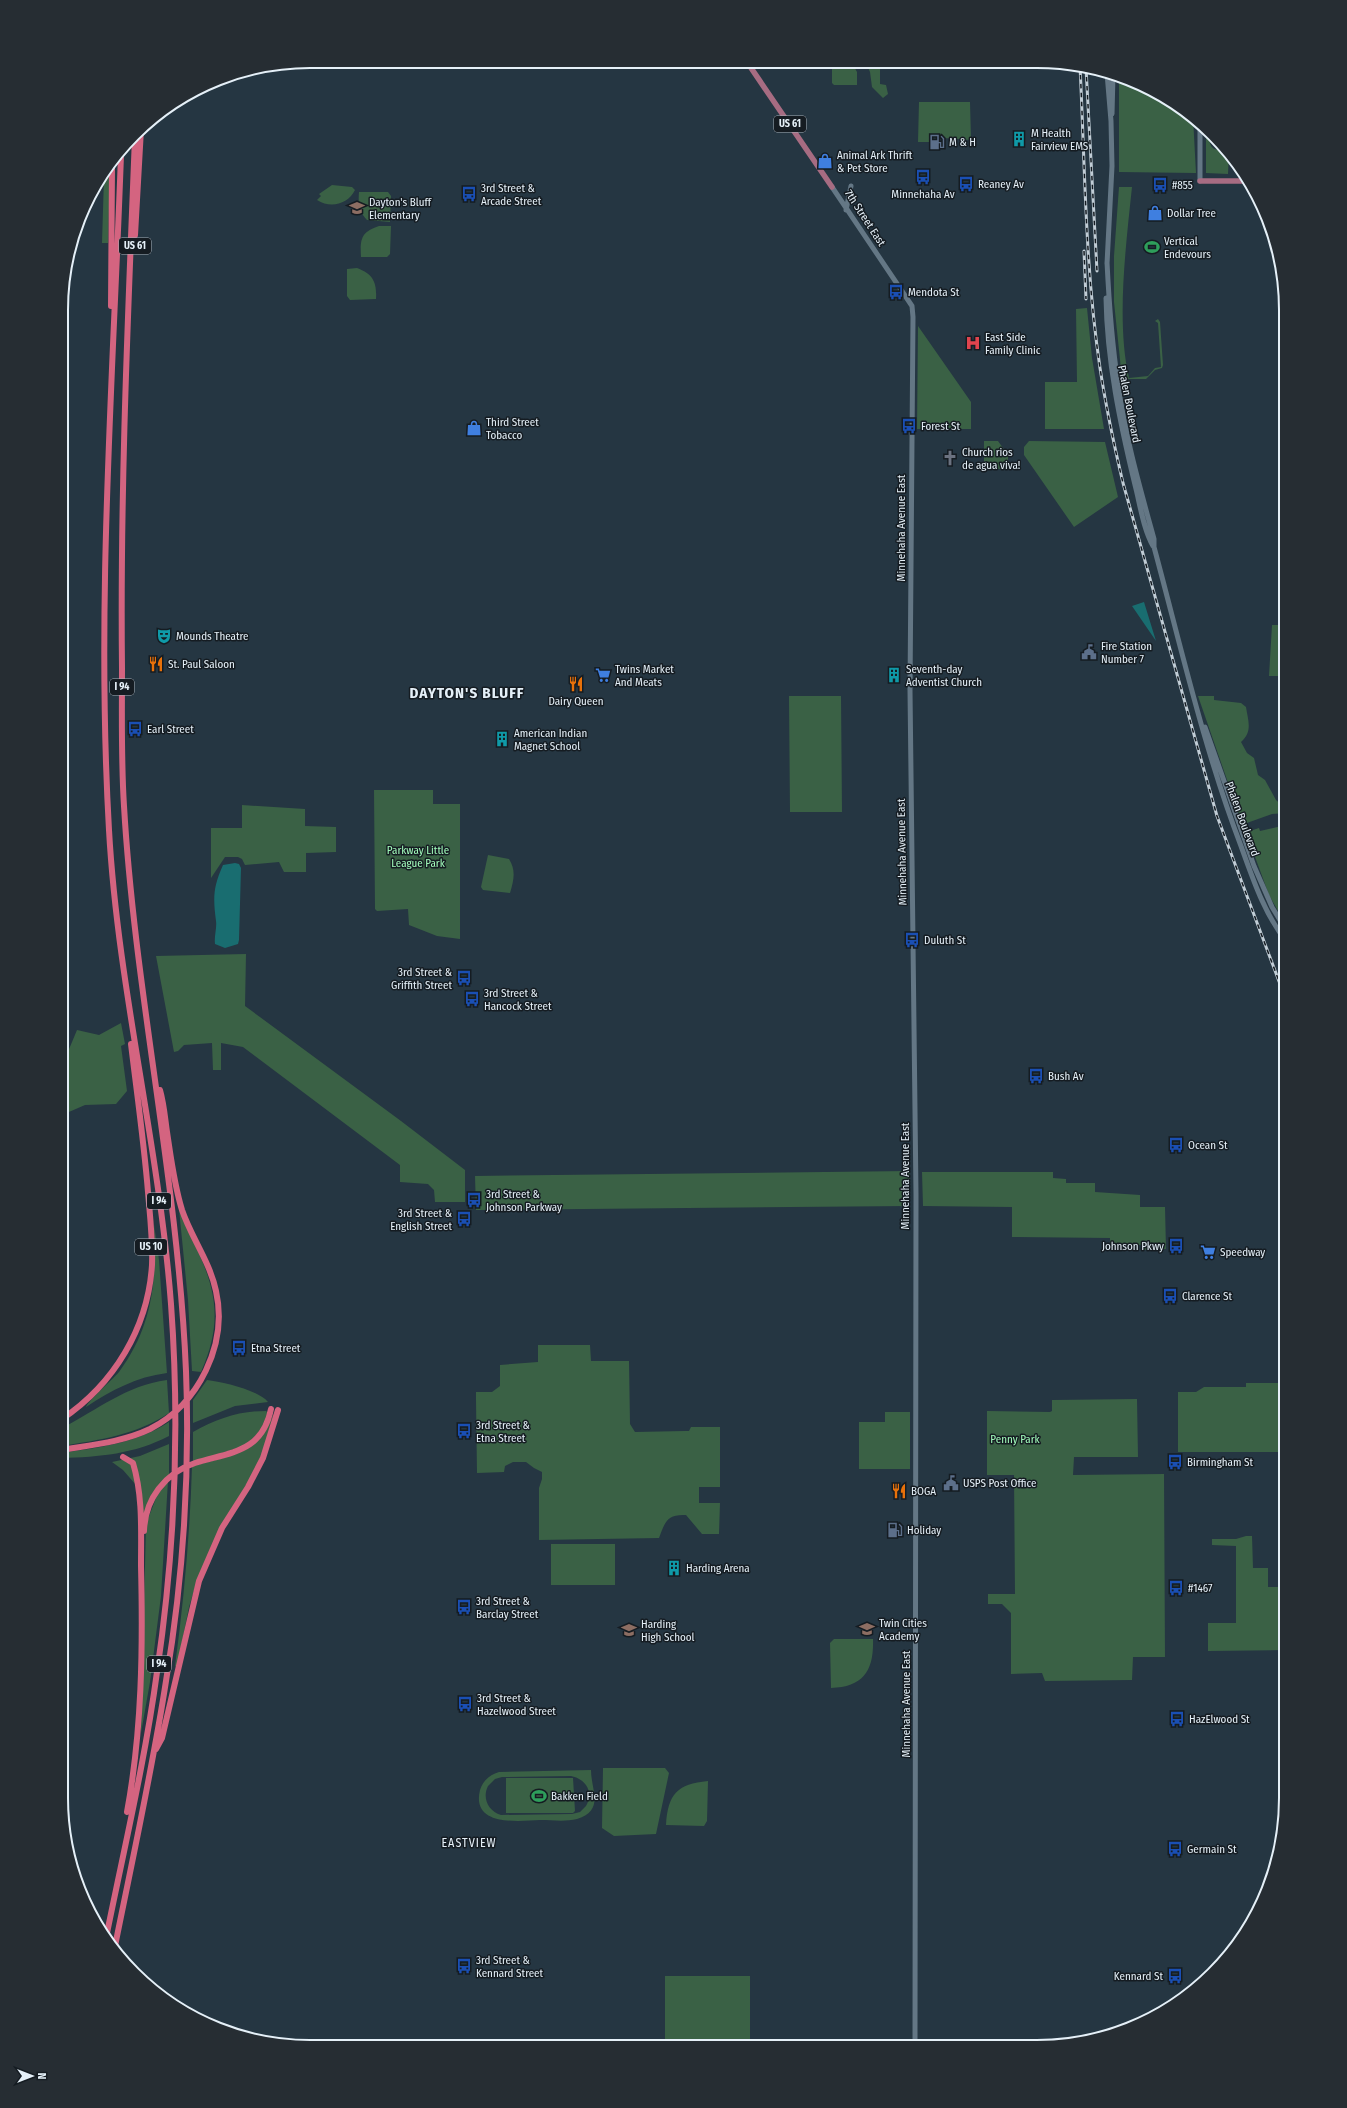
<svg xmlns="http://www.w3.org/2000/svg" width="1347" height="2108" font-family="'Fira Sans Condensed',sans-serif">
<rect width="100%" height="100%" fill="#253642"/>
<path fill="#3a6145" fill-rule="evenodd" d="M832 62 852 63 857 72V85H834L832 83Z
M866 63H880V84L886 85 888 94 883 98 872 87 870 72Z
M1119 77 1132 80 1189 113 1193 117 1196 173 1119 172Z
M919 102H970L971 140 929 137V142H918Z
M1206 130 1209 133C1209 156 1218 146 1229 153L1228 174 1206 173Z
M110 170 108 243H102L104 177Z
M332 185 352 187 355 190C348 204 331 209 317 200L321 196 319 194Z
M1119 187H1132C1126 245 1116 322 1129 378L1148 376 1155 368 1161 367 1158 323 1155 321 1158 319 1160 322 1163 365 1162 368 1155 370 1146 379H1122L1114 302V256Z
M359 192H388L391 196 390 222 367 220C359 211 358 204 359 192Z
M379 226H391L390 254 387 257H361C360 239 361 232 379 226Z
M357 268C373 274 377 282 376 299L350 300 347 296V269Z
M1087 308 1092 358 1104 429H1045V382H1077L1076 309Z
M918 326 971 402V429H917Z
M984 441H998L1008 455V469H984Z
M1029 441 1105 442 1118 497 1074 527 1024 455V447Z
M1272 625H1286V676H1269Z
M789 696H841L842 812H790Z
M1198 696H1214V700L1241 703 1246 707C1248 721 1253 731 1241 742L1247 753 1254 758 1258 775 1265 780 1276 800 1286 809V813L1272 814 1244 824 1242 823Z
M374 790H433V804H460V939L437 936 409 925 408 909 377 911 375 909Z
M242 805 305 809V826L336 827V852L306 853V872H284L279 862 245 865 242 859 238 857H225L211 878V828H242Z
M1286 825V925L1269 895 1247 835 1250 831 1259 828 1260 831Z
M488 855 509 859C516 870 514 880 510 893L483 890 481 887Z
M246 954 245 1006 401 1121 465 1170V1202H435L434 1190 428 1184 400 1182V1165L243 1047 221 1043V1070H213L212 1043 184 1045 178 1051 174 1052 156 956Z
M121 1023 125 1044 121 1046 127 1091 116 1104 85 1105 62 1115V1066L77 1030 99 1035Z
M910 1171V1206L476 1210 475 1176Z
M922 1172H1053V1178L1066 1179V1183H1095V1192L1140 1195V1207H1165L1166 1249 1142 1250 1141 1245H1110V1238L1012 1237V1207L923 1206Z
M179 1209C206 1271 231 1305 201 1372L192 1371 188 1300Z
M154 1224 159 1260 167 1373C136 1377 112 1390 86 1407 88 1401 112 1380 119 1372 153 1326 157 1279 154 1224Z
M538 1345H590L591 1361H629L630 1424 635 1432 685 1431H689L691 1427H720V1487H699V1503H720L719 1534H702L686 1515C667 1514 665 1522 659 1538L539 1540V1488L542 1479V1472L534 1468 526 1462H513L505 1466 504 1472 477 1473 476 1400V1392H492L500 1386V1365L538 1362Z
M167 1380 169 1413C136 1435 100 1440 61 1446L62 1428C99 1409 125 1386 167 1380Z
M207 1380C223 1382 258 1390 268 1402L235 1406 193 1423V1400Z
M1246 1383H1286V1452H1178V1392H1196L1204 1387H1246Z
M1137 1399 1138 1457H1074L1073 1475 1164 1474 1165 1657H1133L1132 1680 1045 1681 1042 1673 1011 1674V1613L1002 1604H988V1594H1015L1014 1475H987V1411L1050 1412 1052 1411V1400Z
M266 1411 267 1412 266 1424 247 1445 193 1462V1432C217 1419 238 1411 266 1411Z
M885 1412H910V1469H859V1422H885Z
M274 1413 261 1458 198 1577 189 1607 177 1667 175 1666C184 1599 190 1533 192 1466 232 1456 256 1454 274 1413Z
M169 1422V1436C134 1454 100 1457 61 1458V1453C98 1448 137 1443 169 1422Z
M169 1444V1476L144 1519 136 1485 123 1470 112 1462 140 1456Z
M168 1481 161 1596 150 1682 141 1733 146 1524 158 1493Z
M1246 1536H1252L1253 1568H1268V1587H1286V1650L1208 1651V1623H1236V1546L1212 1545V1539H1236Z
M551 1544H615V1585H551Z
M834 1639H873C874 1670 864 1687 831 1688L830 1643Z
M603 1768H665L669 1773 656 1834 614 1836 602 1828Z
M591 1770C591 1790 605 1810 577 1819 565 1822 552 1820 540 1820 519 1821 471 1827 480 1790 483 1781 489 1775 499 1772ZM571 1776C586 1779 594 1792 586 1806L580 1812 572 1814 501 1815C488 1811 482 1798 488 1786L495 1779 502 1777Z
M506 1778H573L575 1811 573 1813H506Z
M708 1781 707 1821 704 1826 666 1825C668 1794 677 1784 708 1781Z
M665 1976H750V2046H665Z"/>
<path fill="#196d70" d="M1144 602 1156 641 1132 606Z
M235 863 239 864 241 868 239 940 238 944 225 948 215 944C214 936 217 928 216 921 213 898 213 887 223 865Z"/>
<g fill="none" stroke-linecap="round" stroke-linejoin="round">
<path stroke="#647785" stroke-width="5" d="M1107 73 1111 121 1112 166 1107 264
M1112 114 1113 75
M1200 124V181
M832 187 912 306 913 317 910 690 916 1195 915 2047
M846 210 851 186
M1107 262C1109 303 1112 343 1118 384 1125 436 1140 488 1154 539V547C1181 647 1204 749 1241 846 1253 879 1264 913 1286 941
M1106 298C1107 361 1120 423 1135 485 1140 504 1143 528 1153 546
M1205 727 1254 866 1272 907 1286 930"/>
<path stroke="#a76c82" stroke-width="5.5" d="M747 62 832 187
M1200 181H1248"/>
<path stroke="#d46480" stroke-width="6" d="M135 235 141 129
M111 306 112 167
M62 1419C114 1384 148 1328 152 1265 153 1241 150 1216 148 1192 144 1143 137 1094 131 1044
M61 1450C91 1445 123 1442 150 1429 199 1404 228 1344 216 1291 210 1262 191 1237 182 1210 174 1184 171 1158 167 1132 165 1118 164 1104 160 1090
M123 1457 133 1463C143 1496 141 1531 141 1566 143 1648 142 1731 127 1812
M144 1531C145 1499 165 1473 195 1463 230 1452 262 1453 271 1409
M156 1749 162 1738 199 1581 222 1528 248 1487 263 1458 278 1410
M106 1938C124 1849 145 1761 157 1672 175 1550 180 1427 171 1304 159 1145 118 990 109 830 96 605 113 380 121 155
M114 1951C132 1861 152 1772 166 1681 183 1579 190 1474 186 1371 178 1181 135 995 124 806 121 760 122 714 122 668 120 491 128 314 135 137"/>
<g stroke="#c1cdd6" stroke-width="3">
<path id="rail" d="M1080 66C1085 166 1085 268 1100 368 1106 407 1114 445 1123 483L1217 816 1286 1000
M1086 68 1097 271
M1084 251 1086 299"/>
</g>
<use href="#rail" stroke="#151c22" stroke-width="1.5" stroke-dasharray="4.5" stroke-linecap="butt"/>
</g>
<defs>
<g id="building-bare" transform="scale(1.2)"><path d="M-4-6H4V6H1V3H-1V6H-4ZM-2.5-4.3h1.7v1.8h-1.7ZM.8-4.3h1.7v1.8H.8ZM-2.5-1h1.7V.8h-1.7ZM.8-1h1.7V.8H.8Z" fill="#0f9aa8" stroke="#151c22" stroke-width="2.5" paint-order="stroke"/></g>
<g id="fuel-bare" transform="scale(1.2)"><path d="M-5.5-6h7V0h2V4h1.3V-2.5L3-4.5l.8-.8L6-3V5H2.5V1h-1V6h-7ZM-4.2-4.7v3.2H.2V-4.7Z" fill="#5c6f8a" stroke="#151c22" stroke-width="2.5" paint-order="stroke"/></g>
<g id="shop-bare" transform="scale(1.2)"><path d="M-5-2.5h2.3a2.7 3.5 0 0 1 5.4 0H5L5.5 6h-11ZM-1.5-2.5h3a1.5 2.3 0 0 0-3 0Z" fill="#3f7fe0" stroke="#151c22" stroke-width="2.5" paint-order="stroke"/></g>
<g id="bus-bare" transform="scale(1.2)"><path d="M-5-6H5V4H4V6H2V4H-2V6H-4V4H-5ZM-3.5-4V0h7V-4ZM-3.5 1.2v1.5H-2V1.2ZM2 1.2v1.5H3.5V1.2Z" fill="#1a4fb4" stroke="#151c22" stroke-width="2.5" paint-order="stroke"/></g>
<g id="school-bare" transform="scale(1.2)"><path d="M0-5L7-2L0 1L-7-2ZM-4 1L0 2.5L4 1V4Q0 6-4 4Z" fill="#8d6e63" stroke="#151c22" stroke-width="2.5" paint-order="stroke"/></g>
<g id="stadium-bare" transform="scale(1.2)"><path d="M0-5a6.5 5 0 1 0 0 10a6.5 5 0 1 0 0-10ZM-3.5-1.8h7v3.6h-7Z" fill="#2e9e5b" stroke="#151c22" stroke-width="2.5" paint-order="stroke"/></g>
<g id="hospital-bare" transform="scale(1.2)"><path d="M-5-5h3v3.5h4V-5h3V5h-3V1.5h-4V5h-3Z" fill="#e0444e" stroke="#151c22" stroke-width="2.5" paint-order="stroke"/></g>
<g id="church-bare" transform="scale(1.2)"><path d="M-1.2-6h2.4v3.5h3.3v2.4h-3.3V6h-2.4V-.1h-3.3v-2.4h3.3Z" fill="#6b7280" stroke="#151c22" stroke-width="2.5" paint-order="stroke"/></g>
<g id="theatre-bare" transform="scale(1.2)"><path d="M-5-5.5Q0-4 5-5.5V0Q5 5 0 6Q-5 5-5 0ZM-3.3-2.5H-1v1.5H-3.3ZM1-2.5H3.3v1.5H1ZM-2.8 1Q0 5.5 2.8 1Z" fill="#0f9aa8" stroke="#151c22" stroke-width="2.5" paint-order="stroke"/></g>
<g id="civic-bare" transform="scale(1.2)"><path d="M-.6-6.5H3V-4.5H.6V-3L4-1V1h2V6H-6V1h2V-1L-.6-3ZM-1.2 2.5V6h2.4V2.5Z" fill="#5c6f8a" stroke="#151c22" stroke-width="2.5" paint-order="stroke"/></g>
<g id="restaurant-bare" transform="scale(1.2)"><path d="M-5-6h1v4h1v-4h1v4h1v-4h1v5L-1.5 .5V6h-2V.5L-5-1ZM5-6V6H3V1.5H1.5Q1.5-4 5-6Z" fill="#e8710a" stroke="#151c22" stroke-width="2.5" paint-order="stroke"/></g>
<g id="supermarket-bare" transform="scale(1.2)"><path d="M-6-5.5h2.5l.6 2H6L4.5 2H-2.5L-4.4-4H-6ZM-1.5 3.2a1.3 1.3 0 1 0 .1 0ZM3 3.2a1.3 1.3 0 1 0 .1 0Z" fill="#3f7fe0" stroke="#151c22" stroke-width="2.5" paint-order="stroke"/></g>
</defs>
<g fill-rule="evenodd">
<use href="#building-bare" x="1019" y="139"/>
<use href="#fuel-bare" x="937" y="142"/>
<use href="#shop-bare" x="825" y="161"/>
<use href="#bus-bare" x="923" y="177"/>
<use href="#bus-bare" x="966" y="184"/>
<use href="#bus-bare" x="1160" y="185"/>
<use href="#bus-bare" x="469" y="194"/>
<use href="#school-bare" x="357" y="208"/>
<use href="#shop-bare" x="1155" y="213"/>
<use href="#stadium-bare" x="1152" y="247"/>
<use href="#bus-bare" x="896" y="292"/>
<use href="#hospital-bare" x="973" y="343"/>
<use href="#bus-bare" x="909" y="426"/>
<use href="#shop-bare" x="474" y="428"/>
<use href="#church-bare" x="950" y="458"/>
<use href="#theatre-bare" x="164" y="636"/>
<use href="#civic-bare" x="1089" y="652"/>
<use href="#restaurant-bare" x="156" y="664"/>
<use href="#supermarket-bare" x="603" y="675"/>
<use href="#building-bare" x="894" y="675"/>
<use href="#restaurant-bare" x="576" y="684"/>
<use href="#bus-bare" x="135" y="729"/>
<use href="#building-bare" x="502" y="739"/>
<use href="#bus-bare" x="912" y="940"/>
<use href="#bus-bare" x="464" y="978"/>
<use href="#bus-bare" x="472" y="999"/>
<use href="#bus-bare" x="1036" y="1076"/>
<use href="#bus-bare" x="1176" y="1145"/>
<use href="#bus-bare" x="474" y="1200"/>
<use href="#bus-bare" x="464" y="1219"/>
<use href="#bus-bare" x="1176" y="1246"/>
<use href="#supermarket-bare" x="1208" y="1252"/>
<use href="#bus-bare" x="1170" y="1296"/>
<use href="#bus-bare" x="239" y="1348"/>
<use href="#bus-bare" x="464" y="1431"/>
<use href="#bus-bare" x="1175" y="1462"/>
<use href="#civic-bare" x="951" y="1483"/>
<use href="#restaurant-bare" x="899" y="1491"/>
<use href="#fuel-bare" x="895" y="1530"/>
<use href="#building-bare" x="674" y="1568"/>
<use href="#bus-bare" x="1176" y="1588"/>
<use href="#bus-bare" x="464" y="1607"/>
<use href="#school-bare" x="867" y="1629"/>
<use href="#school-bare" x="629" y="1630"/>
<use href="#bus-bare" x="465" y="1704"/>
<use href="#bus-bare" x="1177" y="1719"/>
<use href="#stadium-bare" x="539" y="1796"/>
<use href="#bus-bare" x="1175" y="1849"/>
<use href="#bus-bare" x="464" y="1966"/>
<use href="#bus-bare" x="1175" y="1976"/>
</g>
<g text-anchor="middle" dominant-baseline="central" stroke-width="3" stroke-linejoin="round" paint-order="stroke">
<g fill="#151c22" stroke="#a7b0b8" stroke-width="1">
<rect x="774" y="116" width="32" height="16" rx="3"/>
<rect x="119" y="238" width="32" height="16" rx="3"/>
<rect x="110" y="679" width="24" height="16" rx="3"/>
<rect x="147" y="1193" width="24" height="16" rx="3"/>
<rect x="135" y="1239" width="32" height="16" rx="3"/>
<rect x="147" y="1656" width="24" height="16" rx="3"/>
</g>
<g font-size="10" font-weight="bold" fill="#e5f0f8">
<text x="790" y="124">US 61</text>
<text x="135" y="246">US 61</text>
<text x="122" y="687">I 94</text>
<text x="159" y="1201">I 94</text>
<text x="151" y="1247">US 10</text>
<text x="159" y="1664">I 94</text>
</g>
<g font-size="11" fill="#e5f0f8" stroke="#151c22" text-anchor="start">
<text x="1031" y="133">M Health<tspan x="1031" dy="13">Fairview EMS</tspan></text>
<text x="949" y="142">M &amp; H</text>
<text x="837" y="155">Animal Ark Thrift<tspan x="837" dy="13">&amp; Pet Store</tspan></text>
<text x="978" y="184">Reaney Av</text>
<text x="1172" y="185">#855</text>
<text x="481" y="188">3rd Street &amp;<tspan x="481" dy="13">Arcade Street</tspan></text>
<text x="923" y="194" text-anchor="middle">Minnehaha Av</text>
<text x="369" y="202">Dayton's Bluff<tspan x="369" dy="13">Elementary</tspan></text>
<text x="1167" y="213">Dollar Tree</text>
<text x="1164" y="241">Vertical<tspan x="1164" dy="13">Endevours</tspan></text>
<text x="908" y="292">Mendota St</text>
<text x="985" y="337">East Side<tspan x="985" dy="13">Family Clinic</tspan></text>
<text x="486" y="422">Third Street<tspan x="486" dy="13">Tobacco</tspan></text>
<text x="921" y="426">Forest St</text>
<text x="962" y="452">Church rios<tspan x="962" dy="13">de agua viva!</tspan></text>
<text x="176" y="636">Mounds Theatre</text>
<text x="1101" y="646">Fire Station<tspan x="1101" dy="13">Number 7</tspan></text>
<text x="168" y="664">St. Paul Saloon</text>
<text x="615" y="669">Twins Market<tspan x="615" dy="13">And Meats</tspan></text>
<text x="906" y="669">Seventh-day<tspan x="906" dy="13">Adventist Church</tspan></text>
<text x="576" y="701" text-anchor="middle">Dairy Queen</text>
<text x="147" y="729">Earl Street</text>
<text x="514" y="733">American Indian<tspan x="514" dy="13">Magnet School</tspan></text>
<text x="924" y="940">Duluth St</text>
<text x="452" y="972" text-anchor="end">3rd Street &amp;<tspan x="452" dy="13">Griffith Street</tspan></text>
<text x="484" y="993">3rd Street &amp;<tspan x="484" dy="13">Hancock Street</tspan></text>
<text x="1048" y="1076">Bush Av</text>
<text x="1188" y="1145">Ocean St</text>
<text x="486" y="1194">3rd Street &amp;<tspan x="486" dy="13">Johnson Parkway</tspan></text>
<text x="452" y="1213" text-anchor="end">3rd Street &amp;<tspan x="452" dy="13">English Street</tspan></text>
<text x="1164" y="1246" text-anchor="end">Johnson Pkwy</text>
<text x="1220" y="1252">Speedway</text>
<text x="1182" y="1296">Clarence St</text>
<text x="251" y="1348">Etna Street</text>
<text x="476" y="1425">3rd Street &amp;<tspan x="476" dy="13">Etna Street</tspan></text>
<text x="1187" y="1462">Birmingham St</text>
<text x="963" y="1483">USPS Post Office</text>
<text x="911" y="1491">BOGA</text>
<text x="907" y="1530">Holiday</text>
<text x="686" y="1568">Harding Arena</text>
<text x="1188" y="1588">#1467</text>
<text x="476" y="1601">3rd Street &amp;<tspan x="476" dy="13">Barclay Street</tspan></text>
<text x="879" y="1623">Twin Cities<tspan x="879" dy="13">Academy</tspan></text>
<text x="641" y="1624">Harding<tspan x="641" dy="13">High School</tspan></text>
<text x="477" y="1698">3rd Street &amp;<tspan x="477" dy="13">Hazelwood Street</tspan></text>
<text x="1189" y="1719">HazElwood St</text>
<text x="551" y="1796">Bakken Field</text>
<text x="1187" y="1849">Germain St</text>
<text x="476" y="1960">3rd Street &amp;<tspan x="476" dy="13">Kennard Street</tspan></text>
<text x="1163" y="1976" text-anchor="end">Kennard St</text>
</g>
<g font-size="11" fill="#e5f0f8" stroke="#151c22">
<text transform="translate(865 218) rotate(57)">7th Street East</text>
<text transform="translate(1129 404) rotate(79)">Phalen Boulevard</text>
<text transform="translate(901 528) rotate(-90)">Minnehaha Avenue East</text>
<text transform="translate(1242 819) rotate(70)">Phalen Boulevard</text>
<text transform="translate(902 852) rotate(-91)">Minnehaha Avenue East</text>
<text transform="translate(905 1176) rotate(-90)">Minnehaha Avenue East</text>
<text transform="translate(906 1704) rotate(-90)">Minnehaha Avenue East</text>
</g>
<g font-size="11" fill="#a2fcbb" stroke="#151c22">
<text x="418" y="850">Parkway Little<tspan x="418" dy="13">League Park</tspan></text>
<text x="1015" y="1439">Penny Park</text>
</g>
<g font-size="12" letter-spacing="1" fill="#e5f0f8" stroke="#151c22">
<text x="469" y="1843">EASTVIEW</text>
</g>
<g font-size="15" font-weight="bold" letter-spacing="1" fill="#e5f0f8" stroke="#151c22">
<text x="467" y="693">DAYTON'S BLUFF</text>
</g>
</g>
<path d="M0 0H1347V2108H0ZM310 68H1037A242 242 0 0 1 1279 310V1798A242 242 0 0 1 1037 2040H310A242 242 0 0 1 68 1798V310A242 242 0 0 1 310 68Z" fill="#262d33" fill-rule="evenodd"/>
<path fill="none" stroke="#e5f0f8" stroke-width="2" d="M310 68H1037A242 242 0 0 1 1279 310V1798A242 242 0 0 1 1037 2040H310A242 242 0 0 1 68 1798V310A242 242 0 0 1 310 68Z"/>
<g transform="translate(32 2076) rotate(90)" stroke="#151c22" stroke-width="3" paint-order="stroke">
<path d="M0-3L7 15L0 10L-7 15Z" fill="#e5f0f8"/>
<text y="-6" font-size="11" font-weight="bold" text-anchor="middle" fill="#e5f0f8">N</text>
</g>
</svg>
